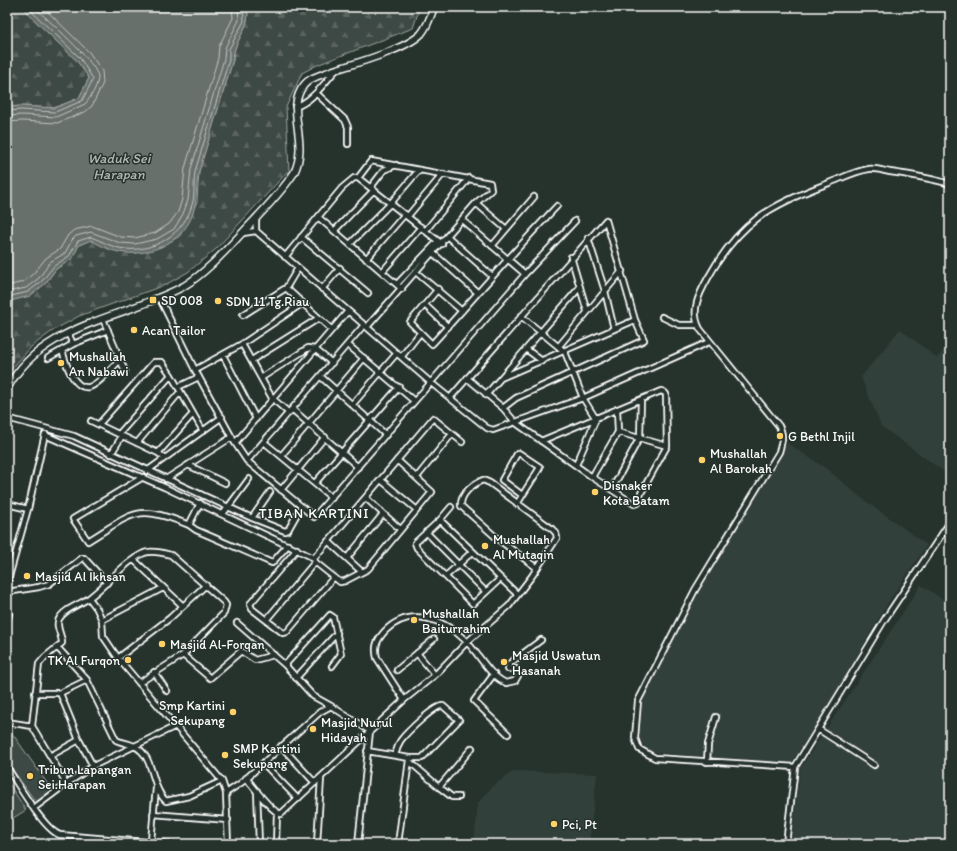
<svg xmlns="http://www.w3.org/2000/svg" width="957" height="851" font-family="Itim,sans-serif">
<defs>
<pattern id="forest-firs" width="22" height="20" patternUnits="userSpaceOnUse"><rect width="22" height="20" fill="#3e4944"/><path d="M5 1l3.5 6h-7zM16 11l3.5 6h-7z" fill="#5b6460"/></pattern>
</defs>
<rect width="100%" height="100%" fill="#26332d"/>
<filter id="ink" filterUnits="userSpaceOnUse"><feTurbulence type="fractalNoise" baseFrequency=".025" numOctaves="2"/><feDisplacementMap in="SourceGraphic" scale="8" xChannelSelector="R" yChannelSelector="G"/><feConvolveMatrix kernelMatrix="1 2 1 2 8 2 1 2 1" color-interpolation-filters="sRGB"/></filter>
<g filter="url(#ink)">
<path fill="#333f3a" d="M900 329 937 358 950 342V476L881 426 861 377Z
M787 443 827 469 860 497 927 545 889 601 816 726 791 764 649 752 645 750 639 736 641 702 698 590Z
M921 585 950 604V844H791L800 769Z
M514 771 597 774 589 844H474L478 803 493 786Z"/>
<path fill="url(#forest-firs)" stroke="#9ea4a2" d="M247 7H420L413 28 317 65 302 73 286 107 289 170 216 249 188 272 165 285 79 316 54 330 32 346 7 374V302L45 284 56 269 72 259 79 245 90 240 119 252 136 253 161 247 180 236 197 202 199 171 233 60C233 41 252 27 247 7Z
M7 8 23 9 77 61 89 78 79 98 54 108 21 106 7 107Z"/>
<path fill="#3e4944" stroke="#9ea4a2" d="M7 726 52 790 36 802 7 762Z
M7 781 26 810 7 822Z"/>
<path fill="#67706c" stroke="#a4a9a7" d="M7 7H247C252 27 233 41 233 60 222 96 211 132 200 168 195 184 198 200 192 216 182 243 146 258 119 252 109 250 99 245 91 240L79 245 72 259 56 269 45 284 30 296 7 302V107L21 106 54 108 79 98 89 78 77 61 23 9Z"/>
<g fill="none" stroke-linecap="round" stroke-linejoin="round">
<path stroke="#c2c6c4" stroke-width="1" d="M7 111 21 110 55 112 82 101 93 79 80 58 27 7
M7 116 22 115 56 117 85 104C90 99 99 84 98 76 94 60 48 20 34 7
M7 122 22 121 57 123 85 112 92 106 103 83 102 71 89 52 43 7
M7 286 23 282 34 273 46 258 60 249 68 235 74 230 92 226 121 237 135 238 155 233 169 224 178 212 182 199 185 168 218 58 219 46 233 18 232 7
M7 292 26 288 39 278 50 262 65 253 72 240 76 236 91 232 120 243 135 244 157 239 174 229 183 214 188 200 191 169 224 59 225 48 239 20 238 7
M7 297 28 292 42 281 54 266 69 256 78 241 91 237C100 240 109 246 119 248 152 255 186 234 193 201 195 190 193 178 196 168 207 132 218 96 229 60V49L244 21 243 7"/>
<g stroke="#fff" stroke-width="8">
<path id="minor" d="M316 93 345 120 348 127V144
M295 107C313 101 324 83 336 70
M358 178 442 244
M371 187 384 170 396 165
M476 203 506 229
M408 216 443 174
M318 217 402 289
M335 230 374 190
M426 230 469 178
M256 231V218
M243 233 256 231 430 382 487 428 493 430 583 398 709 342
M301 237 368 293
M448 237 492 276
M588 238 605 291 614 329
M350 244 390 204 419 170
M492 246 534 197
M434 254 477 292
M285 257 342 188 354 178H358L371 161 490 183 491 190 476 203 367 327
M571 257 587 311
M366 259 405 214
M382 272 421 227
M417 273 462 311
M525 274 575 221
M397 284 438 241
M286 288 331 329
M322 289 340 268
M438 289 410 322 432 344C474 298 514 251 557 206
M159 297 195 370 235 443 247 461 314 517 525 274 462 220
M425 305 448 327
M243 315 286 288 298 268
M521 316 565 352 583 398 596 419 576 465
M662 317 679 325H697
M103 319 125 371
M73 344 108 330
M242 344 272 398 289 413
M348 345 414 401
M559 346 622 271
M526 349 542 361
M62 350C65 361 73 390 89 387 98 385 113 367 120 360
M223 355 256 419
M402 356 420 333
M48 358 73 344 68 333
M252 360 319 318
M195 370 242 344 303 303
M320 376 386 435
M261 378 308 348 315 349 332 363
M467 378 503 408 516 423 592 477 634 504 638 503 641 493 667 446 666 394 664 392 661 391 541 441
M501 378 635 320
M178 387 199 377
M486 395 580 287
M450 398 606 220 635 320 644 340 516 398 503 408
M353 404 397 353
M292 409 358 467
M617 409 618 432
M7 418 74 436 252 518 285 531 288 530 297 514
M91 421 158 453 165 458
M99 424 154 362H162L171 375
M119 434 171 375 203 431
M45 435 164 487 314 558
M264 442 332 498
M137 443 180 392
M235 443 348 311
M158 453 192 415
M111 454 122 436
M281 456 364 358
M397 460 432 492 368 569 345 581 340 582 315 562 314 558 433 418 462 442
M247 461 364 325
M188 465 225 483
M147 471 222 417
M143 477 73 519 88 541C134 513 136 503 189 525
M417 477 452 434
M592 477 618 432 667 446
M166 479 232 437
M381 480 417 510
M315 483 399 387
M612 489 640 437 641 400
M281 490 325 437
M366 498 400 529
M200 503 189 525 196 530 272 563 288 545
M7 504 28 509
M517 504 539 469 540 467 519 453 517 454 502 480 522 495
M223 514 249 479
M252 518 270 492
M440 520 451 507
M426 532 486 592
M328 541 362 572
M297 549 250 604 252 609 283 633 287 632 334 577
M347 558 383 514
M134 560 183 606
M446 576 472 552
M500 579 473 604 417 548 415 543 440 520 517 594
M7 584 28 509 45 434
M7 592 39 587 49 584 82 558H84L107 583
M89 598 97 609 102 620 103 636 118 658 222 781 226 793 228 844
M7 612 9 614 7 622
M267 619 315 562
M102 620 163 588
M237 623 285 665 313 696 331 706
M57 647 87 680 116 740C122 743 128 743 134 746 155 755 150 787 166 801L189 796 222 781
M417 653 435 675
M183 655 210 678 241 651 255 660 274 655
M118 658 170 618 206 585
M285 665 330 615 333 617 341 654 332 666
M397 670 434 639
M154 672 167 691
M494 674 474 701 508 734
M296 678 337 633
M35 693H60L87 680
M60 693 79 740 93 766
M404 700 377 658C374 646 377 640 385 631 410 606 444 619 466 641 480 655 488 675 506 683L515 681 518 676 516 669H508L509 664 541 640
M7 722 32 726
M818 729 874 765
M281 746 315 783
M367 751 409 758H422L459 720 443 706C436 704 407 732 401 740 398 744 397 750 395 755
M50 756 79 740
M409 761 439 787 472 748
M707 762 708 744 716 717
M263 763 298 799
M7 767C17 783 44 830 60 835L171 844
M795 767 655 758 639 749 635 738 638 701 695 590 779 452C782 442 784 435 779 426L700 329C690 311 699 294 708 278 739 222 770 205 829 183 842 178 855 171 869 169 876 168 884 171 890 172 911 175 930 178 950 184
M246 778C253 786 271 812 281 814L404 700 435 675 467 642 509 606 532 576 557 538 556 533 551 528 490 483 483 480C473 484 460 494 461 506L499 540 537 568
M62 787 93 766 176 726
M439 787 452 797H459
M257 791 259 844
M226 793 241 783 320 712 331 706 370 731 358 844
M34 808 62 787 64 779 32 726 39 664 45 657 62 643C62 635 55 626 59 619 64 609 79 605 89 598 107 585 123 563 144 553 151 550 164 553 171 555L224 602 226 605 224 613 183 655 139 683
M153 814 228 820
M151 841 156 788
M276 844 277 813
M317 844 321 778
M398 844 409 760
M786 844 795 767 885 619 950 522"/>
</g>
<g stroke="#fff" stroke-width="9">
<path id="major" d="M7 389C41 323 124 319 184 286 207 272 226 250 244 231 261 213 280 194 294 173 310 141 284 110 304 85 310 77 322 75 331 71 353 64 405 50 421 34 427 27 431 16 434 7"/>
</g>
<use href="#minor" stroke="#26332d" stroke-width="4.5"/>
<use href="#major" stroke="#26332d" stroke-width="6"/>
</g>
</g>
<g fill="#ffd166" stroke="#26332d" stroke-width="1.5">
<rect x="149" y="296" width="8" height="8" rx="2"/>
<circle cx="218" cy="301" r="4"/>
<circle cx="134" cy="330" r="4"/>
<circle cx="61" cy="363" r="4"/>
<circle cx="780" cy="436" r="4"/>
<circle cx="702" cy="460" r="4"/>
<circle cx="595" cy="492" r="4"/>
<circle cx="485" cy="546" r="4"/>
<circle cx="27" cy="576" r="4"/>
<circle cx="414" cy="620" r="4"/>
<circle cx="162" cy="644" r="4"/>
<circle cx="128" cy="660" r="4"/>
<circle cx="504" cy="662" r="4"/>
<circle cx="233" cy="712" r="4"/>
<circle cx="313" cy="729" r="4"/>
<circle cx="225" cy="755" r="4"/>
<circle cx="30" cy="776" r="4"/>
<circle cx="554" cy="824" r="4"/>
</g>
<g text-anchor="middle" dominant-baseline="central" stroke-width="3" stroke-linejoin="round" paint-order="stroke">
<g font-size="13" fill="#fff" stroke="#26332d" text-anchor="start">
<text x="161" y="300">SD 008</text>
<text x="226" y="301">SDN 11 Tg.Riau</text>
<text x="142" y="330">Acan Tailor</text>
<text x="69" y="356">Mushallah<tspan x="69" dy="15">An Nabawi</tspan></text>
<text x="788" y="436">G Bethl Injil</text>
<text x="710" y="453">Mushallah<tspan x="710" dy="15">Al Barokah</tspan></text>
<text x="603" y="485">Disnaker<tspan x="603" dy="15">Kota Batam</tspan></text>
<text x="493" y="539">Mushallah<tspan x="493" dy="15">Al Mutaqin</tspan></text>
<text x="35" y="576">Masjid Al Ikhsan</text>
<text x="422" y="613">Mushallah<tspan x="422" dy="15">Baiturrahim</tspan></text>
<text x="170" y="644">Masjid Al-Forqan</text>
<text x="512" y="655">Masjid Uswatun<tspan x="512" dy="15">Hasanah</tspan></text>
<text x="120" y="660" text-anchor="end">TK Al Furqon</text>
<text x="225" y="705" text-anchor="end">Smp Kartini<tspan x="225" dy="15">Sekupang</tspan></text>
<text x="321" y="722">Masjid Nurul<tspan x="321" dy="15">Hidayah</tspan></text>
<text x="233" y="748">SMP Kartini<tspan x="233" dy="15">Sekupang</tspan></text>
<text x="38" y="769">Tribun Lapangan<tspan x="38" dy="15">Sei.Harapan</tspan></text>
<text x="562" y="824">Pci, Pt</text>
</g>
<g font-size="14" font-style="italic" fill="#b3b8b6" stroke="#26332d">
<text x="119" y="158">Waduk Sei<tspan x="119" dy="16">Harapan</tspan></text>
</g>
<g font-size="14" letter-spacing="1" fill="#fff" stroke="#26332d">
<text x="314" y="513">TIBAN KARTINI</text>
</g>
</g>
<rect width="957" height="851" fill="none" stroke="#26332d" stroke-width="24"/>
<rect x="12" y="12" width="933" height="827" fill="none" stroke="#fff" stroke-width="1.5" filter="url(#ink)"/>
</svg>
